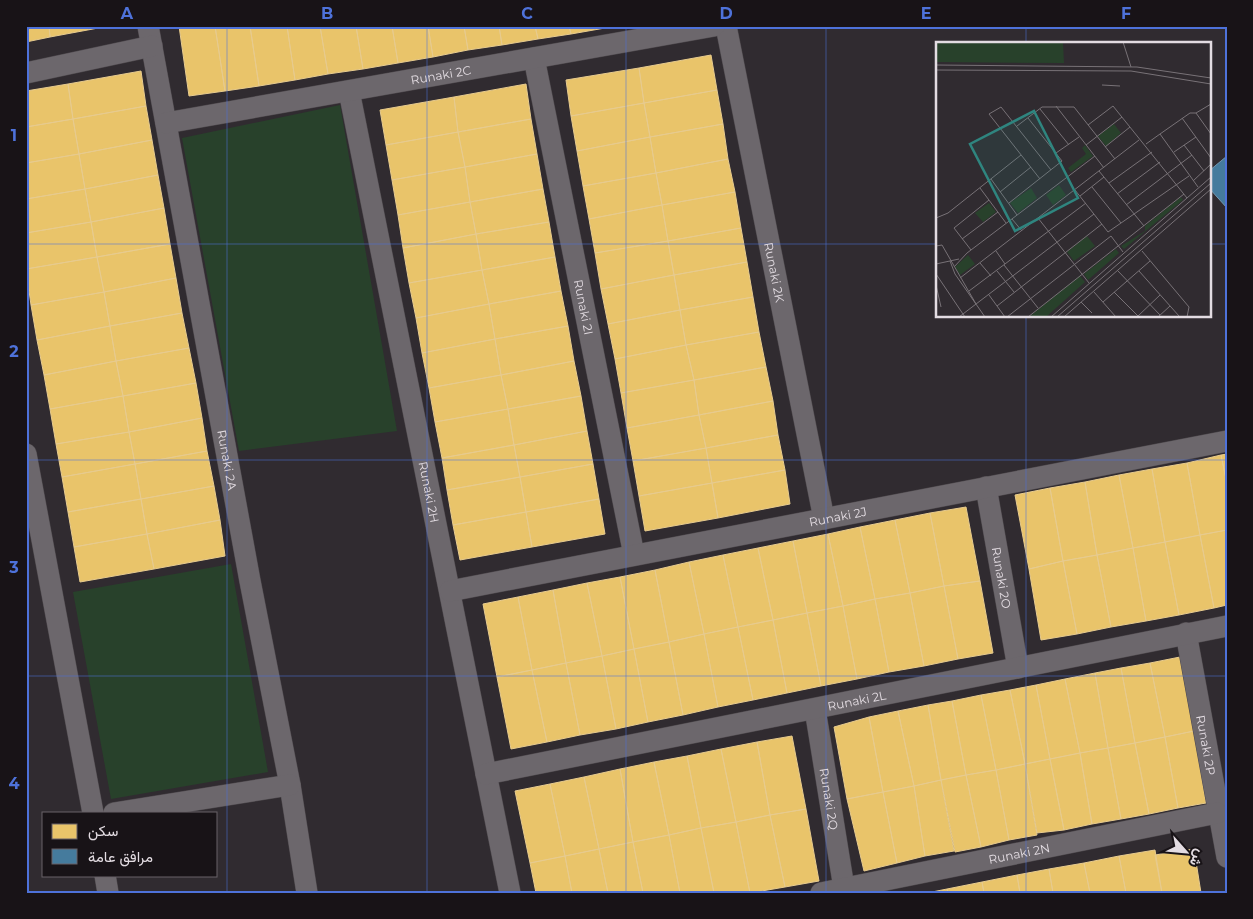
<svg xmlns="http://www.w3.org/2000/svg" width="1253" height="919" font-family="Montserrat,Vazirmatn,sans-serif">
<rect width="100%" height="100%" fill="#302b30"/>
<path fill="#28412b" d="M340 105 397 431 239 451 182 138Z
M231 564 268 772 111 799 73 592Z"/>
<path fill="#e9c46a" stroke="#e7cb8e" d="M26 26H49L50 37 26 42Z
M49 26H109L50 37Z
M179 26H215L225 91 189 96Z
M215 26H250L259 86 225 91Z
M250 26H287L295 80 259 86Z
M287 26H320L328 74 295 80Z
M320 26H356L363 69 328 74Z
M356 26H392L398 63 363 69Z
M392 26H428L433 57 398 63Z
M428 26H464L468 50 433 57Z
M464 26H499L502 45 468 50Z
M499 26H535L538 39 502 45Z
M535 26H569L571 34 538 39Z
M569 26H605V28L571 34Z
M711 55 717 90 644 103 639 68Z
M639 68 644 103 571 116 566 80Z
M141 71 146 106 73 119 68 84Z
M68 84 73 119 26 127V91Z
M526 84 531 119 458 132 454 97Z
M717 90 723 124 650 137 644 103Z
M454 97 458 132 386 145 380 110Z
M644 103 650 137 577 151 571 116Z
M146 106 152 140 79 154 73 119Z
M73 119 79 154 26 163V127Z
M531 119 537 154 465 167 458 132Z
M723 124 728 159 656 173 650 137Z
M458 132 465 167 392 180 386 145Z
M650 137 656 173 583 186 577 151Z
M152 140 158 175 85 189 79 154Z
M79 154 85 189 26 199V163Z
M537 154 543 189 470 202 465 167Z
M728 159 735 192 662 205 656 173Z
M465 167 470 202 398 215 392 180Z
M656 173 662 205 589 219 583 186Z
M158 175 164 208 91 222 85 189Z
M85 189 91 222 26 233V199Z
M543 189 549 222 476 234 470 202Z
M735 192 741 228 668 241 662 205Z
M470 202 476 234 403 248 398 215Z
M662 205 668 241 595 253 589 219Z
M164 208 170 244 97 257 91 222Z
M91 222 97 257 26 269V233Z
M549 222 555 257 482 270 476 234Z
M741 228 747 262 674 275 668 241Z
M476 234 482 270 409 283 403 248Z
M668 241 674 275 601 289 595 253Z
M170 244 176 278 104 292 97 257Z
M97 257 104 292 31 305 26 269Z
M555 257 561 291 489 304 482 270Z
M747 262 753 297 680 310 674 275Z
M482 270 489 304 416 318 409 283Z
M674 275 680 310 608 324 601 289Z
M176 278 182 313 110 326 104 292Z
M561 291 568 326 495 339 489 304Z
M104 292 110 326 37 340 31 305Z
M753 297 759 332 686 345 680 310Z
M489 304 495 339 422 353 416 318Z
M680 310 686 345 615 359 608 324Z
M182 313 189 348 116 361 110 326Z
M110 326 116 361 44 375 37 340Z
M568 326 574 361 501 375 495 339Z
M759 332 766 367 694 380 686 345Z
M495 339 501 375 429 388 422 353Z
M686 345 694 380 621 393 615 359Z
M189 348 196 383 123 396 116 361Z
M116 361 123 396 50 409 44 375Z
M574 361 581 396 508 409 501 375Z
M766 367 773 401 699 415 694 380Z
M501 375 508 409 435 422 429 388Z
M694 380 699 415 627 428 621 393Z
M196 383 202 418 129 432 123 396Z
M123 396 129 432 56 444 50 409Z
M581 396 587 431 514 445 508 409Z
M773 401 778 435 706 448 699 415Z
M508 409 514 445 442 458 435 422Z
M699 415 706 448 633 461 627 428Z
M202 418 207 451 135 464 129 432Z
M587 431 593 464 520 477 514 445Z
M129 432 135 464 62 477 56 444Z
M778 435 785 470 712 483 706 448Z
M514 445 520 477 447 490 442 458Z
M706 448 712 483 639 496 633 461Z
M207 451 214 486 141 499 135 464Z
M1227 454V484L1221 455Z
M1221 455 1227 484V530L1200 535 1187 463Z
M1187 463 1200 535 1165 542 1152 469Z
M135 464 141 499 68 512 62 477Z
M593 464 599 499 526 512 520 477Z
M1152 469 1165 542 1133 548 1119 475Z
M785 470 790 504 718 518 712 483Z
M1119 475 1133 548 1097 555 1085 482Z
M520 477 526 512 453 525 447 490Z
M1085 482 1097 555 1063 561 1050 488Z
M712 483 718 518 645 531 639 496Z
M214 486 220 520 147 534 141 499Z
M1050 488 1063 561 1029 569 1015 495Z
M141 499 147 534 74 547 68 512Z
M599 499 605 534 532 547 526 512Z
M966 507 980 581 944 586 930 513Z
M526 512 532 547 460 560 453 525Z
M930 513 944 586 910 593 895 520Z
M220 520 225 556 154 569 147 534Z
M895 520 910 593 875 599 860 527Z
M860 527 875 599 843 606 828 534Z
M1227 530V605L1214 608 1200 535Z
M147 534 154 569 80 582 74 547Z
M828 534 843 606 807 613 793 541Z
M1200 535 1214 608 1179 615 1165 542Z
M793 541 807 613 773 620 758 548Z
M1165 542 1179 615 1146 621 1133 548Z
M758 548 773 620 738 627 723 555Z
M1133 548 1146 621 1111 627 1097 555Z
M723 555 738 627 704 634 689 562Z
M1097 555 1111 627 1077 634 1063 561Z
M1063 561 1077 634 1041 640 1029 569Z
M689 562 704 634 669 642 655 570Z
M655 570 669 642 634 649 620 577Z
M620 577 634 649 602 656 587 583Z
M980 581 993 653 958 659 944 586Z
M587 583 602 656 566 663 553 590Z
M944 586 958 659 924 666 910 593Z
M553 590 566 663 532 670 518 597Z
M910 593 924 666 889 672 875 599Z
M518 597 532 670 497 677 483 604Z
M875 599 889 672 857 679 843 606Z
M843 606 857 679 821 686 807 613Z
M807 613 821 686 787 693 773 620Z
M773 620 787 693 753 700 738 627Z
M738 627 753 700 718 707 704 634Z
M704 634 718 707 683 715 669 642Z
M669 642 683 715 648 722 634 649Z
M634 649 648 722 616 729 602 656Z
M602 656 616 729 580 735 566 663Z
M1180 657 1194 731 1165 737 1150 663Z
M566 663 580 735 547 742 532 670Z
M1150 663 1165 737 1135 743 1121 668Z
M1121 668 1135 743 1108 748 1095 673Z
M532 670 547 742 511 749 497 677Z
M1095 673 1108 748 1080 753 1065 679Z
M1065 679 1080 753 1050 759 1036 685Z
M1036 685 1050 759 1025 764 1010 690Z
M1010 690 1025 764 996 770 981 695Z
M981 695 996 770 966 775 952 701Z
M952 701 966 775 941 780 928 705Z
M928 705 941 780 914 786 898 711Z
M898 711 914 786 883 792 869 717Z
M869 717 883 792 847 799 834 727Z
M1194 731 1206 803 1178 808 1165 737Z
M792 736 806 809 770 815 757 742Z
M1165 737 1178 808 1149 814 1135 743Z
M757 742 770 815 736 822 721 749Z
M1135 743 1149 814 1121 819 1108 748Z
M1108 748 1121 819 1092 824 1080 753Z
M721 749 736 822 701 828 687 756Z
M1080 753 1092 824 1064 830 1050 759Z
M687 756 701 828 669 835 654 762Z
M1050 759 1064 830 1037 833 1025 764Z
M654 762 669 835 633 842 620 769Z
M1025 764 1037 835 1009 840 996 770Z
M620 769 633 842 599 849 584 777Z
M996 770 1009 840 981 847 966 775Z
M966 775 981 847 955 852 941 780Z
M584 777 599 849 565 856 550 784Z
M941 780 954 851 925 856 914 786Z
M550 784 565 856 530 863 515 791Z
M914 786 925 856 897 863 883 792Z
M883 792 897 863 864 871 847 799Z
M806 809 819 881 785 887 770 815Z
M770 815 785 887 750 893 736 822Z
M736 822 750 893H714L701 828Z
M701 828 714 893H680L669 835Z
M669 835 680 893H643L633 842Z
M633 842 643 893H608L599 849Z
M599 849 608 893H572L565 856Z
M1194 849 1201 893H1162L1155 855Z
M1155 850 1162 893H1126L1119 856Z
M565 856 572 893H536L530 863Z
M1119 856 1126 893H1090L1084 863Z
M1084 863 1090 893H1053L1049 869Z
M1049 869 1053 893H1020L1017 875Z
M1017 875 1020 893H984L982 882Z
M982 882 984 893H948L947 889Z
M947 889 948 893H927Z"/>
<path fill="#457b9d" stroke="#7498b2" d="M1227 156V208L1209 188V171Z"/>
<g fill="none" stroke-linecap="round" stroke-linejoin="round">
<g stroke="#4d484c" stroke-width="22">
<g id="street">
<path id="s1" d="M148 26 250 581 290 785 307 893"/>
<path id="s2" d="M726 26 824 519"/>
<path id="s3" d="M534 58 634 555"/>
<path d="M26 73 152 46"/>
<path id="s4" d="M349 91 510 893"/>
<path id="s5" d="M166 123 714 26"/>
<path d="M26 454 93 813"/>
<path id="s6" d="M986 487 1018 668"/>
<path id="s7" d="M450 591 1227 441"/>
<path id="s8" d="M1186 633 1227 857"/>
<path id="s9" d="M815 709 844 888"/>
<path id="s10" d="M486 774 1227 626"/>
<path d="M114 813 290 785"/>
<path d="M105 875 108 893"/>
<path id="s11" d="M821 893 1217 813"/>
</g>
</g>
<use href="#street" stroke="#6c676c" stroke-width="21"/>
</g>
<path fill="none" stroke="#4e72da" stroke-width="1" stroke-opacity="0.55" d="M227 26V893M427 26V893M626 26V893M826 26V893M1026 26V44M26 244H937M1209 244H1227M1026 316V893M26 460H1227M26 676H1227"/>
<g text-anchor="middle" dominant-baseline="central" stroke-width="5" stroke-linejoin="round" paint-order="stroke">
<g font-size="12" fill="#e3dce2" stroke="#181317">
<text stroke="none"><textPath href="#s5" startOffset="279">Runaki 2C</textPath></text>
<text stroke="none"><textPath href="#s2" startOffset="251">Runaki 2K</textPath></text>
<text stroke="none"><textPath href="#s3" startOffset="254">Runaki 2I</textPath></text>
<text stroke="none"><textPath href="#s1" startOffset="441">Runaki 2A</textPath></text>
<text stroke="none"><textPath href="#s4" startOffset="409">Runaki 2H</textPath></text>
<text stroke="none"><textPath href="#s7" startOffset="395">Runaki 2J</textPath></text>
<text stroke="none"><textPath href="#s6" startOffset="92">Runaki 2O</textPath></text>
<text stroke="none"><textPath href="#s10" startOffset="378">Runaki 2L</textPath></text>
<text stroke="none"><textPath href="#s8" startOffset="114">Runaki 2P</textPath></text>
<text stroke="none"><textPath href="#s9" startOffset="91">Runaki 2Q</textPath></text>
<text stroke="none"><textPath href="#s11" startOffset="202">Runaki 2N</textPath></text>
</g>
</g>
<g transform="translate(936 42)">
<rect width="275" height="275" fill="#302b30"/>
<path d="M0 0H127L128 21 0 20ZM178 82 185 91 170 104 162 94ZM149 103 157 114 135 130 132 126 150 112 146 106ZM123 143 130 153 117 163 110 153ZM95 146 101 156 82 171 74 161ZM245 155 247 158 188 207 185 204 209 189V184ZM53 161 60 170 47 180 39 171ZM151 194 159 204 138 219 131 210ZM180 207 183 211 152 238 148 232ZM32 213 39 222 24 233 19 225ZM144 234 149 240 110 275H93Z" fill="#28412b"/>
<path fill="none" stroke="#787277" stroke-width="1" d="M187 0 195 25M0 23 201 25 275 36M0 28 195 29 275 42M166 43 184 44M275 62 260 71 275 92M120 64 168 126M104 67 133 103M53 72 65 65 115 128M53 72 104 137M246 76 275 116M152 83 177 64 251 156M81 84 106 65H138L179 117M224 92 254 71H260M210 102 224 92 262 145M150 103 186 75M248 103 268 129M169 105 194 85M238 110 260 95M120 111 143 95M163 129 208 184M55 137 81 173M257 139 275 122M173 141 216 110M156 145 185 181M44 146 70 181M139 148 172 190M64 150 95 125M181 152 224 120M144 154 168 135M73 161 126 119 92 76M190 163 256 113M0 176 12 171 85 113M102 176 153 241M76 177 86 189M172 190 253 134M175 194 187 210M26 197 62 170M0 204 6 203 40 262M35 208 18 186 53 158M60 209 69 222M206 209 253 265 251 275M14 219 19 232 49 275M44 221 55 234M0 222 23 217M68 223 102 266M18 225 31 211 159 114M61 229 78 250M182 229 224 273M203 229 243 274M0 232 29 275M24 236 203 98M0 243 5 265M33 249 150 161M158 250 180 275M178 250 202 274M53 253 69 275M145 260 156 271M167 260 214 219M61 264 166 182M202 274 224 253M23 275 158 172M71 275 175 194M92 275 248 152M115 275 275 135M121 275 275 141M128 275 275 147M222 275 234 264"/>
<path fill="#2f857f" fill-opacity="0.15" stroke="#2f857f" stroke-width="2.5" d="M98 69 142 156 79 189 34 102Z"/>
<rect width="275" height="275" fill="none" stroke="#e3dce2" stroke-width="2.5"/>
</g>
<rect width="1253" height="919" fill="none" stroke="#181317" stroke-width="55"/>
<rect x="42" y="812" width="175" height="65" fill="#181317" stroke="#696368"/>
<rect x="52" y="824" width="25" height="15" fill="#e9c46a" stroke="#696368"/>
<text x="88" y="836" font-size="15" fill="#e3dce2">سكن</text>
<rect x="52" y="849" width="25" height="15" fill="#457b9d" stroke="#696368"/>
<text x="88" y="862" font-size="15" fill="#e3dce2">مرافق عامة</text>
<g transform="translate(1186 852) rotate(117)" stroke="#181317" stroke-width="4" paint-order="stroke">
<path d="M0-4L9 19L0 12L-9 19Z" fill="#e3dce2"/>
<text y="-8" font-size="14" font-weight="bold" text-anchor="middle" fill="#e3dce2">ش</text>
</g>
<rect x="28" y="28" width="1198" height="864" fill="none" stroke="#4e72da" stroke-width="2"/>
<g font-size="16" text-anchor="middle" font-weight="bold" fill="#4e72da">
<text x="127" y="19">A</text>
<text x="327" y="19">B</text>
<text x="527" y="19">C</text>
<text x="726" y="19">D</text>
<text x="926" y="19">E</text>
<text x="1126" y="19">F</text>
<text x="14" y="141">1</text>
<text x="14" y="357">2</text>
<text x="14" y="573">3</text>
<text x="14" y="789">4</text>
</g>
</svg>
